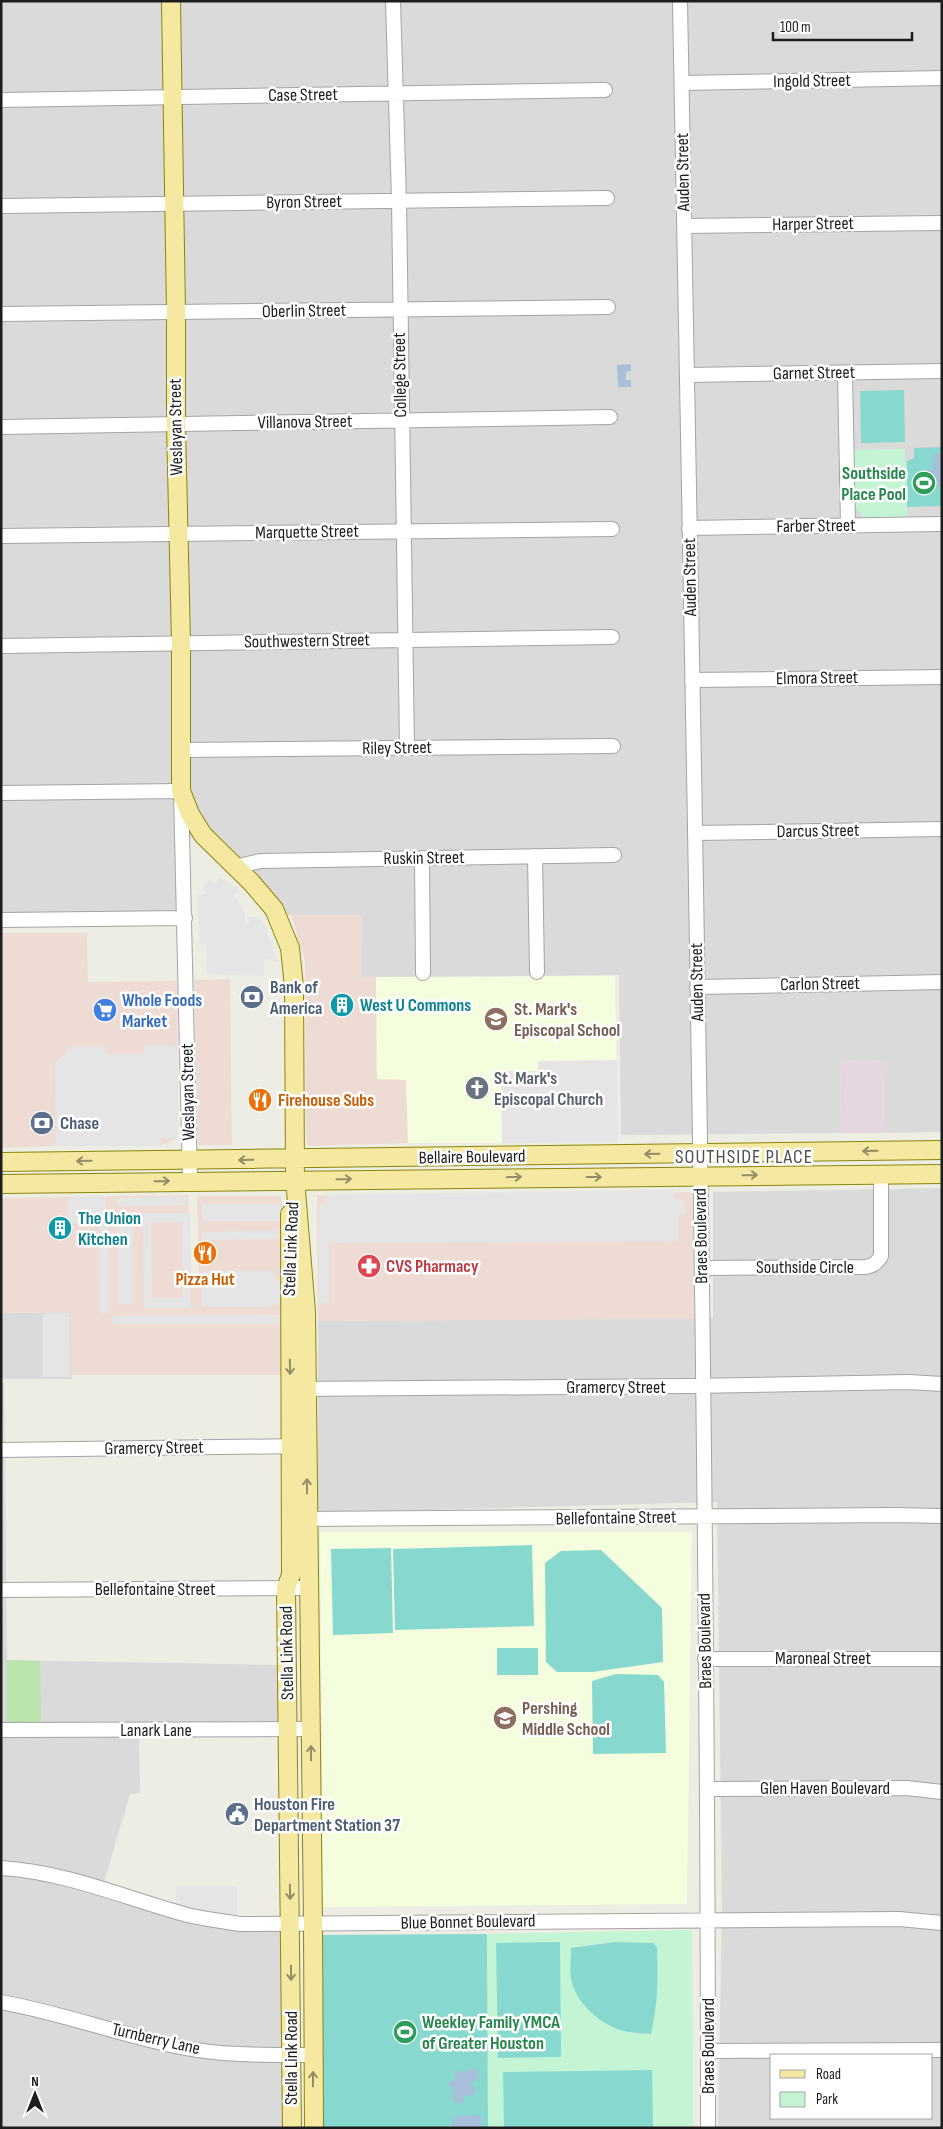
<svg xmlns="http://www.w3.org/2000/svg" width="943" height="2129" font-family="'Sofia Sans Condensed',sans-serif">
<rect width="100%" height="100%" fill="#eeede4"/>
<path fill="#dbdada" fill-rule="evenodd" d="M1 1H942V1132L884 1133 883 1060 840 1061 841 1133 621 1135 619 975 361 978 362 915H283L208 830 177 845 179 924 1 926Z
M942 1188V2128H718L722 1908 717 1502 318 1513V1321L713 1318V1192ZM772 2055H932V2118H772Z
M70 1312 72 1379H1V1313Z
M1 1383H4L7 1660 281 1665 282 1723 139 1724 140 1793 130 1794 101 1893 285 1930 286 2128H1Z"/>
<path fill="#eedcd4" d="M291 915H362L361 977H376L377 1079H406L410 1143 309 1146 306 1137 305 962Z
M1 933H87L88 982 177 981 178 1138 160 1146H56L1 1148Z
M230 979 232 1145H198L194 980Z
M692 1192 695 1319 318 1321 317 1195Z
M188 1195 191 1273H199L197 1196H281L283 1375H71L70 1312 1 1313V1198Z"/>
<path fill="#e6d6df" d="M883 1060 884 1133H841L840 1061Z"/>
<path fill="#f4fdde" d="M615 976 618 1142 408 1143 406 1080 377 1079 376 977Z
M320 1532H692L687 1904 323 1907Z"/>
<path fill="#b9e5ad" d="M7 1660 40 1661 41 1724H7Z"/>
<path fill="#c3f5d5" d="M905 449 907 519 866 521C846 499 851 478 851 450Z
M692 1930 693 2128H488L487 1934Z"/>
<path fill="#87d8cf" d="M904 390 905 442 861 443 860 391Z
M942 447V506L907 507V461L914 458V448Z
M532 1545 534 1626 395 1630 393 1549Z
M391 1548 393 1633 333 1635 331 1549Z
M601 1550 662 1608 663 1662 592 1672H557L546 1662 545 1563 561 1551Z
M497 1648H538V1675H497Z
M616 1674 658 1675 664 1682 666 1753 593 1754 592 1681Z
M487 1934 488 2128H323L322 1935Z
M560 1942 561 2057 498 2058 496 1943Z
M615 1942 653 1943 657 1947C658 1976 658 2005 651 2034 641 2033 630 2033 620 2030 599 2023 578 2004 572 1983 569 1973 571 1959 571 1948Z
M652 2070 653 2128H504L503 2072Z"/>
<path fill="#e5e5e5" fill-rule="evenodd" d="M220 877 239 890 234 897 238 899 245 914V924H249L248 917H258L265 926 277 962 264 958V976L207 974 206 944H200L197 895 206 894 202 887 209 879 215 884Z
M144 1045 175 1046 177 1059 178 1138H160V1146H56L55 1064 70 1047H105L106 1054H144Z
M617 1060 618 1142 502 1143 501 1071H538V1061Z
M675 1190V1199L684 1200 685 1215H678V1241L329 1243V1303H319V1204H327V1195Z
M105 1197 106 1222 68 1223V1198Z
M186 1197V1205L117 1206V1198Z
M202 1204H281V1221H202Z
M143 1213H190L191 1308H144ZM151 1222H182L183 1298H152Z
M117 1217H133V1303L118 1304Z
M99 1225H108L109 1313H100Z
M280 1231V1239L202 1240V1232Z
M275 1271V1279H282L283 1303 266 1307H202V1272Z
M69 1313 70 1377H43V1314Z
M282 1315V1324H113L112 1316Z
M176 1886H237V1917L176 1906Z"/>
<path fill="#a7bfd9" d="M631 364V371L626 372V380H631V387H618L617 365Z
M933 454H942V486L924 487V470L933 469Z
M472 2068 479 2073 477 2079 471 2083 475 2089V2093L471 2096 465 2095 463 2103H456L453 2100V2090L449 2085V2082L456 2080 455 2074 457 2071 465 2072Z
M481 2115V2128H452V2120L456 2116Z"/>
<g fill="none" stroke-linecap="round" stroke-linejoin="round">
<g stroke="#a4a4a4" stroke-width="16">
<path id="minor" d="M393 1 399 201 407 748
M680 1C693 710 708 1419 708 2128
M682 83 942 78
M1 100 605 90
M1 206 607 198
M684 226 942 223
M1 314 608 307
M845 373 848 525
M687 375 942 371
M1 427 610 417
M689 528 942 524
M1 536 612 529
M1 646 612 637
M692 680 942 677
M181 750 613 746
M1 793 181 791 190 1181
M695 833 942 829
M535 856 537 972
M422 858 423 973
M235 867 260 861 614 855
M1 920 185 918
M697 987 942 982
M702 1268 866 1267C874 1265 877 1263 881 1256V1174
M298 1389 689 1386 909 1382 942 1384
M1 1450 301 1446
M300 1519 895 1515 942 1516
M1 1590 309 1588
M705 1659H942
M1 1730 310 1729
M707 1789 907 1788 942 1792
M1 1868C66 1872 125 1898 187 1915 204 1919 223 1921 240 1924L899 1919 942 1923
M1 2002C62 2013 120 2035 180 2047 223 2056 269 2055 313 2055
M708 2051 942 2050"/>
</g>
<g stroke="#8c860a" stroke-width="20">
<path id="major" d="M171 1 176 312V424L181 643V791L190 814 203 835 251 882 274 909 290 948 294 987 295 1179 306 1312 313 1924 314 2128
M1 1162 942 1150
M1 1184 942 1174
M290 1214 291 1575 286 1588 292 2128"/>
</g>
<use href="#minor" stroke="#fff" stroke-width="14"/>
<use href="#major" stroke="#f5e8a1" stroke-width="18"/>
</g>
<defs><path id="oneway-shaft" d="M-6 0H5M1.5-3L5.5 0L1.5 3" fill="none" stroke-width="1.6" stroke-linecap="round" stroke-linejoin="round" transform="scale(1.25)"/></defs>
<g stroke="#948d66">
<use href="#oneway-shaft" transform="translate(870 1151) rotate(179)"/>
<use href="#oneway-shaft" transform="translate(652 1154) rotate(179)"/>
<use href="#oneway-shaft" transform="translate(246 1160) rotate(179)"/>
<use href="#oneway-shaft" transform="translate(84 1161) rotate(179)"/>
<use href="#oneway-shaft" transform="translate(750 1175) rotate(-1)"/>
<use href="#oneway-shaft" transform="translate(514 1177) rotate(-1)"/>
<use href="#oneway-shaft" transform="translate(594 1177)"/>
<use href="#oneway-shaft" transform="translate(344 1179) rotate(-1)"/>
<use href="#oneway-shaft" transform="translate(162 1181) rotate(-1)"/>
<use href="#oneway-shaft" transform="translate(290 1367) rotate(89)"/>
<use href="#oneway-shaft" transform="translate(307 1486) rotate(-90)"/>
<use href="#oneway-shaft" transform="translate(311 1753) rotate(-90)"/>
<use href="#oneway-shaft" transform="translate(290 1892) rotate(89)"/>
<use href="#oneway-shaft" transform="translate(291 1973) rotate(90)"/>
<use href="#oneway-shaft" transform="translate(313 2079) rotate(-90)"/>
</g>
<defs>
<g id="stadium-disc" transform="scale(1.25)"><circle r="9.5" fill="#2e9e5b" stroke="#fff"/><path d="M0-5a6.5 5 0 1 0 0 10a6.5 5 0 1 0 0-10ZM-3.5-1.8h7v3.6h-7Z" fill="#fff"/></g>
<g id="bank-disc" transform="scale(1.25)"><circle r="9.5" fill="#5c6f8a" stroke="#fff"/><path d="M-6-4H6V4H-6ZM0-2.3a2.3 2.3 0 1 0 0 4.6a2.3 2.3 0 1 0 0-4.6Z" fill="#fff"/></g>
<g id="building-disc" transform="scale(1.25)"><circle r="9.5" fill="#0f9aa8" stroke="#fff"/><path d="M-4-6H4V6H1V3H-1V6H-4ZM-2.5-4.3h1.7v1.8h-1.7ZM.8-4.3h1.7v1.8H.8ZM-2.5-1h1.7V.8h-1.7ZM.8-1h1.7V.8H.8Z" fill="#fff"/></g>
<g id="supermarket-disc" transform="scale(1.25)"><circle r="9.5" fill="#3f7fe0" stroke="#fff"/><path d="M-6-5.5h2.5l.6 2H6L4.5 2H-2.5L-4.4-4H-6ZM-1.5 3.2a1.3 1.3 0 1 0 .1 0ZM3 3.2a1.3 1.3 0 1 0 .1 0Z" fill="#fff"/></g>
<g id="school-disc" transform="scale(1.25)"><circle r="9.5" fill="#8d6e63" stroke="#fff"/><path d="M0-5L7-2L0 1L-7-2ZM-4 1L0 2.5L4 1V4Q0 6-4 4Z" fill="#fff"/></g>
<g id="church-disc" transform="scale(1.25)"><circle r="9.5" fill="#6b7280" stroke="#fff"/><path d="M-1.2-6h2.4v3.5h3.3v2.4h-3.3V6h-2.4V-.1h-3.3v-2.4h3.3Z" fill="#fff"/></g>
<g id="restaurant-disc" transform="scale(1.25)"><circle r="9.5" fill="#e8710a" stroke="#fff"/><path d="M-5-6h1v4h1v-4h1v4h1v-4h1v5L-1.5 .5V6h-2V.5L-5-1ZM5-6V6H3V1.5H1.5Q1.5-4 5-6Z" fill="#fff"/></g>
<g id="pharmacy-disc" transform="scale(1.25)"><circle r="9.5" fill="#e0444e" stroke="#fff"/><path d="M-2-6h4v4h4v4h-4v4h-4v-4h-4v-4h4Z" fill="#fff"/></g>
<g id="civic-disc" transform="scale(1.25)"><circle r="9.5" fill="#5c6f8a" stroke="#fff"/><path d="M-.6-6.5H3V-4.5H.6V-3L4-1V1h2V6H-6V1h2V-1L-.6-3ZM-1.2 2.5V6h2.4V2.5Z" fill="#fff"/></g>
</defs>
<g fill-rule="evenodd">
<use href="#stadium-disc" x="924" y="483"/>
<use href="#bank-disc" x="252" y="997"/>
<use href="#building-disc" x="342" y="1005"/>
<use href="#supermarket-disc" x="105" y="1010"/>
<use href="#school-disc" x="496" y="1019"/>
<use href="#church-disc" x="477" y="1088"/>
<use href="#restaurant-disc" x="260" y="1100"/>
<use href="#bank-disc" x="42" y="1123"/>
<use href="#building-disc" x="60" y="1228"/>
<use href="#restaurant-disc" x="205" y="1253"/>
<use href="#pharmacy-disc" x="369" y="1266"/>
<use href="#school-disc" x="505" y="1718"/>
<use href="#civic-disc" x="237" y="1814"/>
<use href="#stadium-disc" x="405" y="2032"/>
</g>
<g text-anchor="middle" dominant-baseline="central" stroke-width="5" stroke-linejoin="round" paint-order="stroke">
<g font-size="18" fill="#1d1d1d" stroke="#fff">
<text transform="translate(812 81) rotate(-1)">Ingold Street</text>
<text transform="translate(303 95) rotate(-1)">Case Street</text>
<text transform="translate(683 172) rotate(-91)">Auden Street</text>
<text transform="translate(304 202) rotate(-1)">Byron Street</text>
<text transform="translate(813 224) rotate(-1)">Harper Street</text>
<text transform="translate(304 311) rotate(-1)">Oberlin Street</text>
<text transform="translate(814 373) rotate(-1)">Garnet Street</text>
<text transform="translate(400 375) rotate(-91)">College Street</text>
<text transform="translate(305 422) rotate(-1)">Villanova Street</text>
<text transform="translate(176 427) rotate(-91)">Weslayan Street</text>
<text transform="translate(816 526) rotate(-1)">Farber Street</text>
<text transform="translate(307 532) rotate(-1)">Marquette Street</text>
<text transform="translate(690 577) rotate(-91)">Auden Street</text>
<text transform="translate(307 641) rotate(-1)">Southwestern Street</text>
<text transform="translate(817 678) rotate(-1)">Elmora Street</text>
<text transform="translate(397 748) rotate(-1)">Riley Street</text>
<text transform="translate(818 831) rotate(-1)">Darcus Street</text>
<text transform="translate(424 858) rotate(-1)">Ruskin Street</text>
<text transform="translate(697 982) rotate(-91)">Auden Street</text>
<text transform="translate(820 984) rotate(-1)">Carlon Street</text>
<text transform="translate(188 1092) rotate(-91)">Weslayan Street</text>
<text transform="translate(472 1157) rotate(-1)">Bellaire Boulevard</text>
<text transform="translate(701 1236) rotate(-91)">Braes Boulevard</text>
<text transform="translate(291 1249) rotate(-88)">Stella Link Road</text>
<text x="805" y="1267">Southside Circle</text>
<text x="616" y="1387">Gramercy Street</text>
<text transform="translate(154 1448) rotate(-1)">Gramercy Street</text>
<text transform="translate(616 1518) rotate(-1)">Bellefontaine Street</text>
<text x="155" y="1589">Bellefontaine Street</text>
<text transform="translate(705 1641) rotate(-91)">Braes Boulevard</text>
<text transform="translate(287 1653) rotate(-91)">Stella Link Road</text>
<text x="823" y="1658">Maroneal Street</text>
<text x="156" y="1730">Lanark Lane</text>
<text x="825" y="1788">Glen Haven Boulevard</text>
<text transform="translate(468 1922) rotate(-1)">Blue Bonnet Boulevard</text>
<text transform="translate(156 2039) rotate(13)">Turnberry Lane</text>
<text transform="translate(708 2046) rotate(-90)">Braes Boulevard</text>
<text transform="translate(291 2058) rotate(-90)">Stella Link Road</text>
</g>
<g font-size="18" font-weight="bold" fill="#27864d" stroke="#fff" text-anchor="end">
<text x="906" y="473">Southside<tspan x="906" dy="21">Place Pool</tspan></text>
<text x="422" y="2022" text-anchor="start">Weekley Family YMCA<tspan x="422" dy="21">of Greater Houston</tspan></text>
</g>
<g font-size="18" font-weight="bold" fill="#4e5e75" stroke="#fff" text-anchor="start">
<text x="270" y="987">Bank of<tspan x="270" dy="21">America</tspan></text>
<text x="60" y="1123">Chase</text>
<text x="254" y="1804">Houston Fire<tspan x="254" dy="21">Department Station 37</tspan></text>
</g>
<g font-size="18" font-weight="bold" fill="#366cbe" stroke="#fff" text-anchor="start">
<text x="122" y="1000">Whole Foods<tspan x="122" dy="21">Market</tspan></text>
</g>
<g font-size="18" font-weight="bold" fill="#0d838f" stroke="#fff" text-anchor="start">
<text x="360" y="1005">West U Commons</text>
<text x="78" y="1218">The Union<tspan x="78" dy="21">Kitchen</tspan></text>
</g>
<g font-size="18" font-weight="bold" fill="#785e54" stroke="#fff" text-anchor="start">
<text x="514" y="1009">St. Mark's<tspan x="514" dy="21">Episcopal School</tspan></text>
<text x="522" y="1708">Pershing<tspan x="522" dy="21">Middle School</tspan></text>
</g>
<g font-size="18" font-weight="bold" fill="#5b616d" stroke="#fff" text-anchor="start">
<text x="494" y="1078">St. Mark's<tspan x="494" dy="21">Episcopal Church</tspan></text>
</g>
<g font-size="18" font-weight="bold" fill="#c56008" stroke="#fff" text-anchor="start">
<text x="278" y="1100">Firehouse Subs</text>
<text x="205" y="1279" text-anchor="middle">Pizza Hut</text>
</g>
<g font-size="18" font-weight="bold" fill="#be3a42" stroke="#fff" text-anchor="start">
<text x="386" y="1266">CVS Pharmacy</text>
</g>
<g font-size="20" letter-spacing="1" fill="#505050" stroke="#fff">
<text x="744" y="1157">SOUTHSIDE PLACE</text>
</g>
</g>
<rect width="943" height="2129" fill="none" stroke="#1d1d1d" stroke-width="5"/>
<rect x="770" y="2054" width="162" height="65" fill="#ffffff" stroke="#a5a5a5"/>
<rect x="780" y="2070" width="25" height="8" fill="#f5e8a1" stroke="#a5a5a5"/>
<text x="816" y="2079" font-size="15" fill="#1d1d1d">Road</text>
<rect x="780" y="2092" width="25" height="15" fill="#c3f5d5" stroke="#a5a5a5"/>
<text x="816" y="2104" font-size="15" fill="#1d1d1d">Park</text>
<g transform="translate(35 2094)" stroke="#ffffff" stroke-width="4" paint-order="stroke">
<path d="M0-4L9 19L0 12L-9 19Z" fill="#1d1d1d"/>
<text y="-8" font-size="14" font-weight="bold" text-anchor="middle" fill="#1d1d1d">N</text>
</g>
<path d="M773 32v8h139v-8" fill="none" stroke="#1d1d1d" stroke-width="2.5"/>
<text x="780" y="32" font-size="15" fill="#1d1d1d" stroke="#ffffff" stroke-width="4" paint-order="stroke">100 m</text>
</svg>
